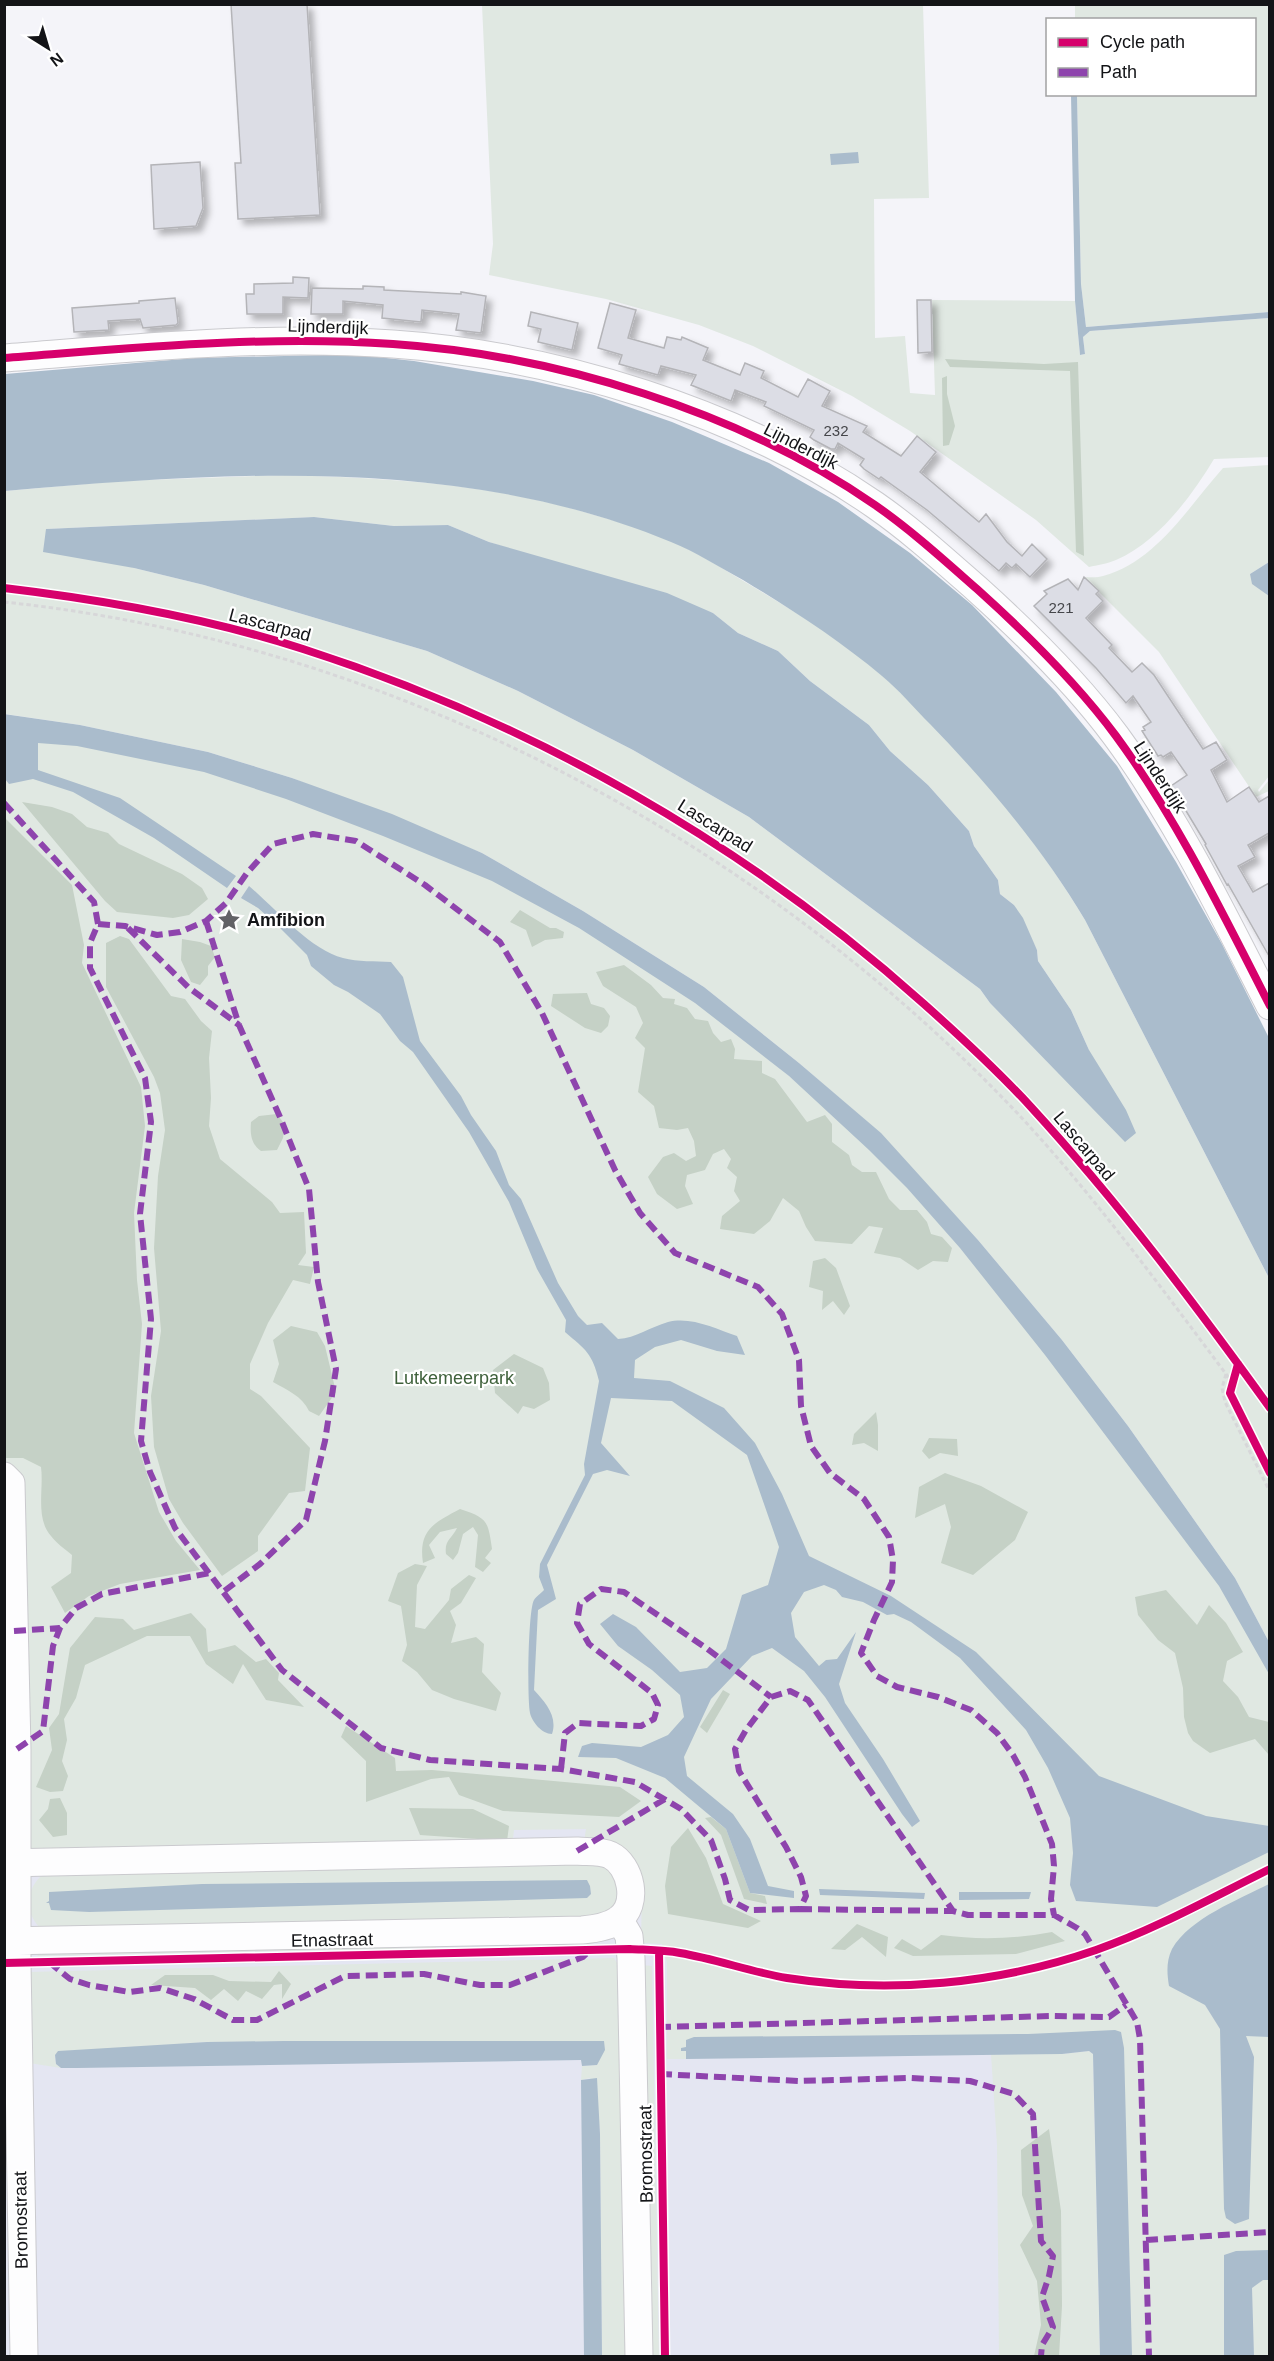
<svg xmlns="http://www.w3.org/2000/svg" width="1274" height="2361" font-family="Arial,sans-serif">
<defs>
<filter id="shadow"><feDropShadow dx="5.5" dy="5.5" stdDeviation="3" flood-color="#0004"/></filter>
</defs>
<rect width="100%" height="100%" fill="#f4f4f9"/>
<path fill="#e4e6f2" d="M514 1824 588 1827 1101 2035 1120 2356H5L4 1838Z"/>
<path fill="#e0e8e2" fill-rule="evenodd" d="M482 5H923L929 198 874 199 875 338 905 336 910 393 935 395 932 300 1075 301 1080 355 1085 354 1083 337 1090 331 1269 318V457L1214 459C1191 497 1158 542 1116 560 1107 564 1097 565 1089 567L1036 520 910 431 852 396 753 346 699 325 606 299 489 275 493 244Z
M1075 5H1269V312L1086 327 1081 284 1077 95 1254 94V20L1075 19Z
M1269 465V562L1250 574 1269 590V776L1258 790 1259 792 1269 780V791L1256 797 1159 652 1084 577C1090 577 1097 578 1103 576 1156 562 1189 506 1223 468Z
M284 475C384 478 485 483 581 511 612 520 644 529 673 542 698 553 722 568 745 582 793 610 843 641 885 678 959 746 1034 834 1085 920L1269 1278V1642L1235 1578 1128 1426 1062 1340 978 1240 880 1133 799 1063 704 987 583 911 482 853 292 778 208 752 80 725 5 714V491L120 481ZM314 517 394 526 448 525 489 542 713 613 738 633 778 651 810 681 869 725 890 751 928 785 969 831 974 846 998 880 1000 894 1014 905 1037 950 1038 961 1071 1010 1089 1050 1055 1069 990 1003 980 989 749 817 633 750 518 691 427 651 204 585 134 568 46 529Z
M5 731 215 766 508 878 688 990 901 1171 1178 1518 1269 1660V2356H1120L1113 2048 686 2047V2059H667V1963L662 1944 641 1943 642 1886 584 1842 586 1829 514 1830 512 1847 34 1854 26 1845 4 1469Z
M583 1857 615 1872 619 1902 605 1919 40 1928C25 1912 25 1892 41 1876Z
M436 1938V1948L37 1956 40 1953Z
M614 1958 622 1971 628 2356H602L600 2134 598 2114 590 2078 581 2080 582 2066 597 2065 604 2041 207 2042 55 2055 56 2064 61 2068 29 2063 27 1972Z
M642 1965 652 1966 659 2356H650Z
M1089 2051 1093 2054 1100 2356H999L997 2145 991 2054H1062Z"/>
<path fill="#c5d1c6" d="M945 359 1044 364 1078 362 1084 556 1076 552 1070 371 950 367Z
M947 376V394L955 426 949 445 943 446 942 378Z
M22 802 52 807 72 814 87 827 108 833 119 844 182 874 202 888 208 899 189 915 173 918 117 912 105 901Z
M5 818 72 885 84 945 82 963 141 1087 145 1126 134 1213 137 1280 142 1324 134 1433 159 1512 176 1541 200 1570 120 1584 89 1596 65 1613 51 1587 71 1573 72 1555C65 1549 56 1543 51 1536 35 1518 44 1489 41 1467L23 1458H5Z
M520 910 550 928H556L564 932 563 938 545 940 532 947 526 930 510 922Z
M120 936 129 939 171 996 185 999 201 1021 212 1031 209 1058 211 1098 209 1126 220 1159 272 1202 280 1213 304 1212 306 1253 298 1265 314 1267 310 1284 293 1280 268 1323 250 1364V1389L261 1396 310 1448 305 1491 289 1493 258 1536V1551L222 1576 183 1523 169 1499 154 1447 151 1396 161 1331 154 1248 158 1176 165 1130 160 1093 154 1077 106 987V943Z
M182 939 200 942 211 946 215 957 208 966V975L200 985 191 982 181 960Z
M624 965 651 985 663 998 675 999 674 1004 687 1008 695 1019 708 1021 713 1033 721 1042 731 1039 735 1049 734 1059 762 1061V1073L775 1079 807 1122 825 1115 832 1124V1142L849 1155 852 1165 862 1172H876L889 1199 900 1210H917L927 1222 931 1234 942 1237 952 1248 948 1262 933 1261 918 1270 900 1258 874 1253 883 1228 869 1226 852 1244 815 1241 806 1227 799 1211 783 1198 770 1221 754 1234 720 1229 722 1216 740 1201 734 1191 737 1177 727 1168 731 1159 724 1149 713 1154 705 1170 687 1175 685 1186 693 1204 677 1209 657 1194 648 1177 663 1157 674 1153 686 1161 696 1156 694 1141 688 1128 677 1130 659 1128 654 1106 638 1092 645 1048 635 1038 643 1023 636 1007 603 986 596 972Z
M587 993 591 1004 604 1008 610 1016 608 1026 601 1033 585 1028 551 1006 553 994Z
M277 1114 285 1125 283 1138 277 1150 261 1151C251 1144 250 1134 251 1122L259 1116Z
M825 1258 836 1268 850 1306 844 1315 833 1301 822 1310 823 1291 809 1287 813 1261Z
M291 1326 317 1332 325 1346 336 1392 319 1416 309 1411C302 1396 287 1390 273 1382L279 1364 273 1340Z
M514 1354 543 1368 549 1383 550 1400 534 1409 523 1406 518 1414 495 1393 493 1370Z
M876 1412 878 1425V1451L864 1443 852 1445 854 1434Z
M929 1438 957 1439 958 1456 940 1453 929 1459 922 1451Z
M945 1473 981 1486 1028 1512 1015 1540 973 1575 941 1563 951 1527 945 1504 915 1518 919 1487Z
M460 1509C487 1518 488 1520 492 1549L485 1558 491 1563 483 1572 475 1567 478 1535 473 1527 463 1534 458 1553 453 1560 446 1554C444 1540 452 1539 457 1528L440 1532 429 1545 435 1558 423 1563C418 1530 434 1523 460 1509Z
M415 1564 427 1566 417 1585 415 1627 425 1629 449 1600 451 1589 469 1575 476 1578 461 1603 450 1611 456 1625 451 1643 476 1637 484 1644 482 1672 501 1693 496 1711 454 1699 432 1690 417 1672 402 1661 407 1645 401 1606 388 1601 398 1573Z
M1166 1590 1197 1625 1209 1605 1226 1623 1243 1652 1227 1661 1223 1681 1238 1697 1249 1717 1269 1722V1755L1255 1739 1210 1753 1193 1741 1188 1733 1184 1717 1183 1688 1175 1653 1158 1640 1138 1615 1135 1597Z
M191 1613 206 1629 208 1652 235 1645 256 1662 266 1659 279 1673 278 1680 304 1707 266 1700 243 1664 233 1684 206 1664 190 1636H147L85 1665 76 1698 64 1719 67 1740 62 1761 68 1776 63 1791 50 1792 36 1787 52 1750 49 1728 59 1714 70 1648 95 1617 123 1619 134 1630Z
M723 1690 730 1694 707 1733 700 1727Z
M346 1726 395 1758 396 1771 432 1770 620 1787 641 1801 619 1817 503 1811 459 1795 449 1777 431 1779 366 1802V1761L341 1737Z
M60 1798 67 1813V1835L53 1837 39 1820 48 1809 50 1799Z
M409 1808 473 1809 509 1826 507 1841 420 1835Z
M711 1817 726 1829 750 1893 765 1896 767 1904 744 1899 721 1835 705 1818Z
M688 1828 706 1858 723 1904 761 1921 748 1928 668 1914 665 1886 671 1847Z
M857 1924 888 1937 886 1957 862 1937 845 1950 831 1949Z
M1052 1932 1065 1941 1016 1954 913 1956 894 1948 902 1939 921 1950 941 1935C978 1940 1015 1939 1052 1932Z
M279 1971 291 1984 282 1999V1984L274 1985 262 1999 246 1991 238 2001 224 1989 211 2000 195 1988 151 1985 165 1975H213L229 1981 271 1982Z
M1049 2129 1061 2211 1062 2306 1059 2356H1034L1041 2325 1037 2281 1020 2245 1033 2226 1022 2195 1021 2150Z"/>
<path fill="#aabccc" d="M1071 95H1077L1081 284 1086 327 1269 312V318L1090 331 1083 337 1085 354 1080 355 1075 301Z
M858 152 859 163 831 165 830 154Z
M326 355 368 356 414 361 533 381 594 395 672 422 769 463 838 502 910 553 972 605 1056 692 1117 766 1176 862 1222 944 1269 1038V1278L1085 920C1043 849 988 784 930 724 914 708 899 690 882 676 839 640 791 609 743 580 719 567 696 552 671 542 461 455 226 472 5 491V374L195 358Z
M314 517 394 526 448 525 489 542 667 593 713 613 738 633 778 651 810 681 869 725 890 751 928 785 969 831 974 846 998 880 1000 894 1014 905 1023 918 1037 950 1038 961 1071 1010 1089 1050 1126 1110 1136 1133 1125 1142 990 1003 980 989 749 817 633 750 518 691 427 651 204 585 134 568 43 552 46 529Z
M1269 562V596L1252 584 1250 574Z
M4 714 80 725 208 752 292 778 392 814 482 853 583 911 704 987 799 1063 881 1133 978 1240 1062 1340 1128 1426 1235 1578 1269 1642V1674L1219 1586 1045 1355 960 1248 907 1188 869 1150 789 1076 695 1003 579 928 492 881 383 836 286 799 204 772 77 746 38 743V770L120 798 236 876 227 888 154 838 73 792 33 779 9 784 5 779Z
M249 886C275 908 310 950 343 958 358 962 375 961 391 962L403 977 420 1041 461 1096 471 1115 496 1151 509 1185 521 1199 558 1283 578 1316 587 1325 602 1323 618 1339C636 1338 650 1327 668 1322 691 1316 716 1329 737 1336L745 1355 717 1351 681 1340 655 1347 635 1360 634 1378 670 1381 724 1408 755 1443 782 1494 809 1556 891 1596 976 1652 1099 1776 1206 1816 1269 1826V1852L1157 1907 1076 1901 1070 1885 1073 1853 1070 1818 1048 1768 1026 1730 960 1658 911 1622 894 1614 887 1615 863 1602 842 1597 836 1590 824 1585 804 1592 791 1613 795 1637 819 1666 826 1660 837 1659 856 1632 839 1684 845 1703 883 1759 920 1821 912 1827 902 1814 825 1697 804 1671 772 1648 752 1656 711 1699 684 1757 687 1776 733 1814 750 1839 768 1886 794 1891V1898L750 1893 726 1829 665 1778 616 1758 578 1757 582 1746 592 1743 641 1747 668 1735 684 1717 680 1695 652 1670 618 1646 600 1624 613 1614 636 1627 680 1672 707 1668 726 1649 742 1595 768 1585 779 1547 747 1455 672 1401 611 1398 601 1443 630 1476 607 1470 593 1474 547 1565 556 1599 538 1610 534 1690C545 1702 558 1716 552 1734 542 1734 532 1722 530 1713 527 1699 528 1610 534 1600 536 1597 541 1593 544 1590L539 1577 540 1564 585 1475 584 1464 599 1381C592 1353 586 1350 565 1332L566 1320 537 1269 509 1202 469 1132 413 1052 400 1041 380 1014 348 992 334 985 311 966 307 955 276 924 258 908 241 898Z
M587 1880 590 1886 591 1894 587 1898 89 1912 51 1910 49 1903H46L49 1901V1892L202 1884Z
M1269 1884V2037L1246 2036 1254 2057 1249 2219 1235 2224 1226 2218 1224 2209 1220 2029 1205 2005 1169 1986C1167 1974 1166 1961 1172 1949 1190 1918 1238 1900 1269 1884Z
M819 1889 925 1893 924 1899 820 1895Z
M959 1892H1031L1029 1899 959 1900Z
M1115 2030 1121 2032 1124 2048 1132 2356H1100L1093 2054 1089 2051 1062 2054 686 2059V2051H681V2048L686 2047V2040L694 2037 1028 2034Z
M284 2041H604L605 2050 597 2065 582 2066 581 2060 77 2068H61L56 2064 55 2055 58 2051 207 2042Z
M597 2078 600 2134 602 2356H584L581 2080Z
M1269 2250V2280H1263L1252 2288 1254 2356H1224V2255L1236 2251Z"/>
<path fill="#dcdde5" stroke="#b4b4b8" stroke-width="1.5" filter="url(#shadow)" d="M231 4H307L320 215 238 219 235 163H241Z
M200 162 203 208 196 226 154 229 151 165Z
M293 277 309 278 308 298 283 297V314H247L246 294H254V284L293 283Z
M363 286 384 287V290L461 294V292L486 296 481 333 456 330 459 314 422 310 421 322 382 318 383 305 343 301V314H311L312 288 363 289Z
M175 298 178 323 176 325 143 328 140 319 108 321 109 330 74 332 72 308 139 303V301Z
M917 300H931L932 352 918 353Z
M610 303 636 310 628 338 664 348 667 337 681 340 682 337 708 348 703 360 740 375 745 363 764 371 761 378 798 397 808 379 830 391 822 406 867 426 863 432 901 456 917 436 936 452 920 472 979 522 986 514 1007 542 1022 556 1032 544 1047 559 1030 577 1016 564 1012 568 1006 563 999 571 927 510 881 477 879 479 864 469 860 465 864 459 838 443 835 449H831L814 440 810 437 814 430 764 406 766 402 735 390 731 401 691 385 696 375 661 366 658 375 619 364 622 355 598 348Z
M531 312 578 323 572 350 538 342 541 329 528 326Z
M1084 577 1099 591 1096 594 1103 601 1086 618 1112 645 1109 648 1132 672 1142 663 1154 675 1203 749 1216 742 1227 760 1211 770 1227 802 1249 787 1259 802 1269 796V833L1248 845 1255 857 1238 866 1253 892 1269 883V956L1228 884 1227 885 1205 845 1206 844 1171 786 1187 775 1171 752 1163 757 1161 755 1158 756 1142 731 1145 730 1143 727 1151 722 1133 696 1126 703 1096 668 1034 606 1047 594 1044 591 1068 579 1078 590Z"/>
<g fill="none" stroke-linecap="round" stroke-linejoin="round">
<g stroke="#cacace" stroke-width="29">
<path id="minor" d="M4 358C134 348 263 335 393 344 555 355 741 412 875 505 911 530 944 560 977 589 1027 634 1076 682 1116 736 1177 819 1223 914 1270 1006
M4 1476 11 1483 17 1749V1962L24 2356
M4 1863 577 1851C587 1852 601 1851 610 1855 631 1865 640 1905 618 1920 608 1927 594 1929 582 1930L4 1941
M619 1919 629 1936 631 1958 639 2356"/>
</g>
<path stroke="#d7d7d9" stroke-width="3" stroke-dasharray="4.5 3" stroke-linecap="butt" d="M4 602C387 642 757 837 1020 1116 1095 1197 1160 1286 1226 1374L1222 1388 1225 1402 1270 1492
M223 919 228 922
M1226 1374 1233 1383"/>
<use href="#minor" stroke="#fdfdfe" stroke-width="27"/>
<path stroke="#8e44ad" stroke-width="6" stroke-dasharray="12 6" stroke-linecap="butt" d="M4 803 94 902 98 924 90 943V968L145 1078 151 1122 140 1214 151 1319 141 1441 150 1472 175 1528 282 1670 381 1748 430 1760 561 1769 635 1782 681 1809 711 1840 725 1879 730 1900 749 1910 800 1909 806 1896 801 1877 786 1847 739 1771 735 1749 746 1730 771 1697 790 1691 808 1700 953 1911 968 1915H1054L1077 1928 1085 1934 1137 2022 1140 2039 1149 2356
M206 921 239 1025 280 1117 309 1189 318 1282 336 1369 325 1441 306 1520 260 1564 223 1592
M98 924 125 926 157 935 180 932 206 921 226 903 247 873 273 844 313 834 356 841 425 885 500 942 542 1013 615 1170 640 1213 675 1253 758 1287 782 1314 799 1360 801 1406 811 1446 830 1473 864 1499 889 1537 893 1560 892 1582 874 1620 861 1653 877 1676 897 1687 938 1697 971 1710 997 1733 1013 1755 1025 1777 1052 1844 1054 1866 1051 1899 1054 1915
M128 928 188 987 239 1025
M14 1631 60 1628
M17 1749 43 1731 53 1646 60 1628 76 1608 102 1594 210 1573
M561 1769 565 1733 578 1723 641 1726 654 1719 658 1705 652 1693 589 1644 577 1623 580 1604 601 1589 624 1592 706 1648 771 1697
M577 1851 665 1799
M800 1909 953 1911
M49 1962 70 1979 89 1985 129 1992 160 1988 194 1999 233 2020H257L345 1976 424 1974 480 1985H510L583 1957 588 1952
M659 2027 1051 2016 1109 2017 1126 2005
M660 2074 799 2081 910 2078 970 2081 1014 2094 1033 2114 1041 2241 1053 2256 1049 2276 1042 2297 1053 2327 1042 2345 1041 2356
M1146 2240 1270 2232"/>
<g stroke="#fff" stroke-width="11">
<path id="cycleway" d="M4 358C134 348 263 335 393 344 555 355 741 412 875 505 911 530 944 560 977 589 1027 634 1076 682 1116 736 1177 819 1223 914 1270 1006
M4 588C105 600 207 618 303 649 533 723 745 843 924 1004 961 1037 998 1071 1031 1107 1118 1202 1195 1304 1270 1408
M1238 1364 1230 1393 1270 1473
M659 1951 665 2356
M4 1963 630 1949C647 1950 664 1950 680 1953 716 1959 751 1972 787 1978 890 1994 998 1984 1096 1950 1156 1929 1213 1897 1270 1869"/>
</g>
<use href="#cycleway" stroke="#d6006c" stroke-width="8"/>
</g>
<defs>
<g id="sight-bare" transform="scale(1.8)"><path d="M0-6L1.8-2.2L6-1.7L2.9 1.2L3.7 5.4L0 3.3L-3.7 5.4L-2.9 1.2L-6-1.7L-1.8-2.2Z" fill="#626266" stroke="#fff" stroke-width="2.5" paint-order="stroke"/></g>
</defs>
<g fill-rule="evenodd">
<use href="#sight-bare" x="229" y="920"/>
</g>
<g text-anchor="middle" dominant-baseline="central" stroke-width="4.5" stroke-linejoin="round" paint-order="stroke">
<g font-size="15" fill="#45464a">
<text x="836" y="430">232</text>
<text x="1061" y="607">221</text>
</g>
<g font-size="18" fill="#131417" stroke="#fff">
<text transform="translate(328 327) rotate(2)">Lijnderdijk</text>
<text transform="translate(801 446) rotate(27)">Lijnderdijk</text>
<text transform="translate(270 625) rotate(15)">Lascarpad</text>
<text transform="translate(1160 777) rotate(57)">Lijnderdijk</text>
<text transform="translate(715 826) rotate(32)">Lascarpad</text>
<text transform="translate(1084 1146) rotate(50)">Lascarpad</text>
<text transform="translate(332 1940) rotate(-1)">Etnastraat</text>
<text transform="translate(646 2154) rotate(-91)">Bromostraat</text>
<text transform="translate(21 2220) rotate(-91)">Bromostraat</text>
</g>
<g font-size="18" font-weight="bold" fill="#131417" stroke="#fff" text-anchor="start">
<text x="247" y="920">Amfibion</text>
</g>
<g font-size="18" fill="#3f613b" stroke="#fff">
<text x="454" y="1378">Lutkemeerpark</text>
</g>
</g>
<rect width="1274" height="2361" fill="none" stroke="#131417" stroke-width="12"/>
<rect x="1046" y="18" width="210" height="78" fill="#ffffff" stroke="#a1a1a2" stroke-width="1.5"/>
<rect x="1058" y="38" width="30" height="9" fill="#d6006c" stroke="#a1a1a2" stroke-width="1.5"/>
<text x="1100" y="48" font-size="18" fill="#131417">Cycle path</text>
<rect x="1058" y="68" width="30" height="9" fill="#8e44ad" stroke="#a1a1a2" stroke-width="1.5"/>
<text x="1100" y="78" font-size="18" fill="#131417">Path</text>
<g transform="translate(48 48) rotate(143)" stroke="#ffffff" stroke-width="4.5" paint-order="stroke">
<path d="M0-4.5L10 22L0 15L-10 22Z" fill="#131417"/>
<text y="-9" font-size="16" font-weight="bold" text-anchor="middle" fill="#131417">N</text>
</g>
</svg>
